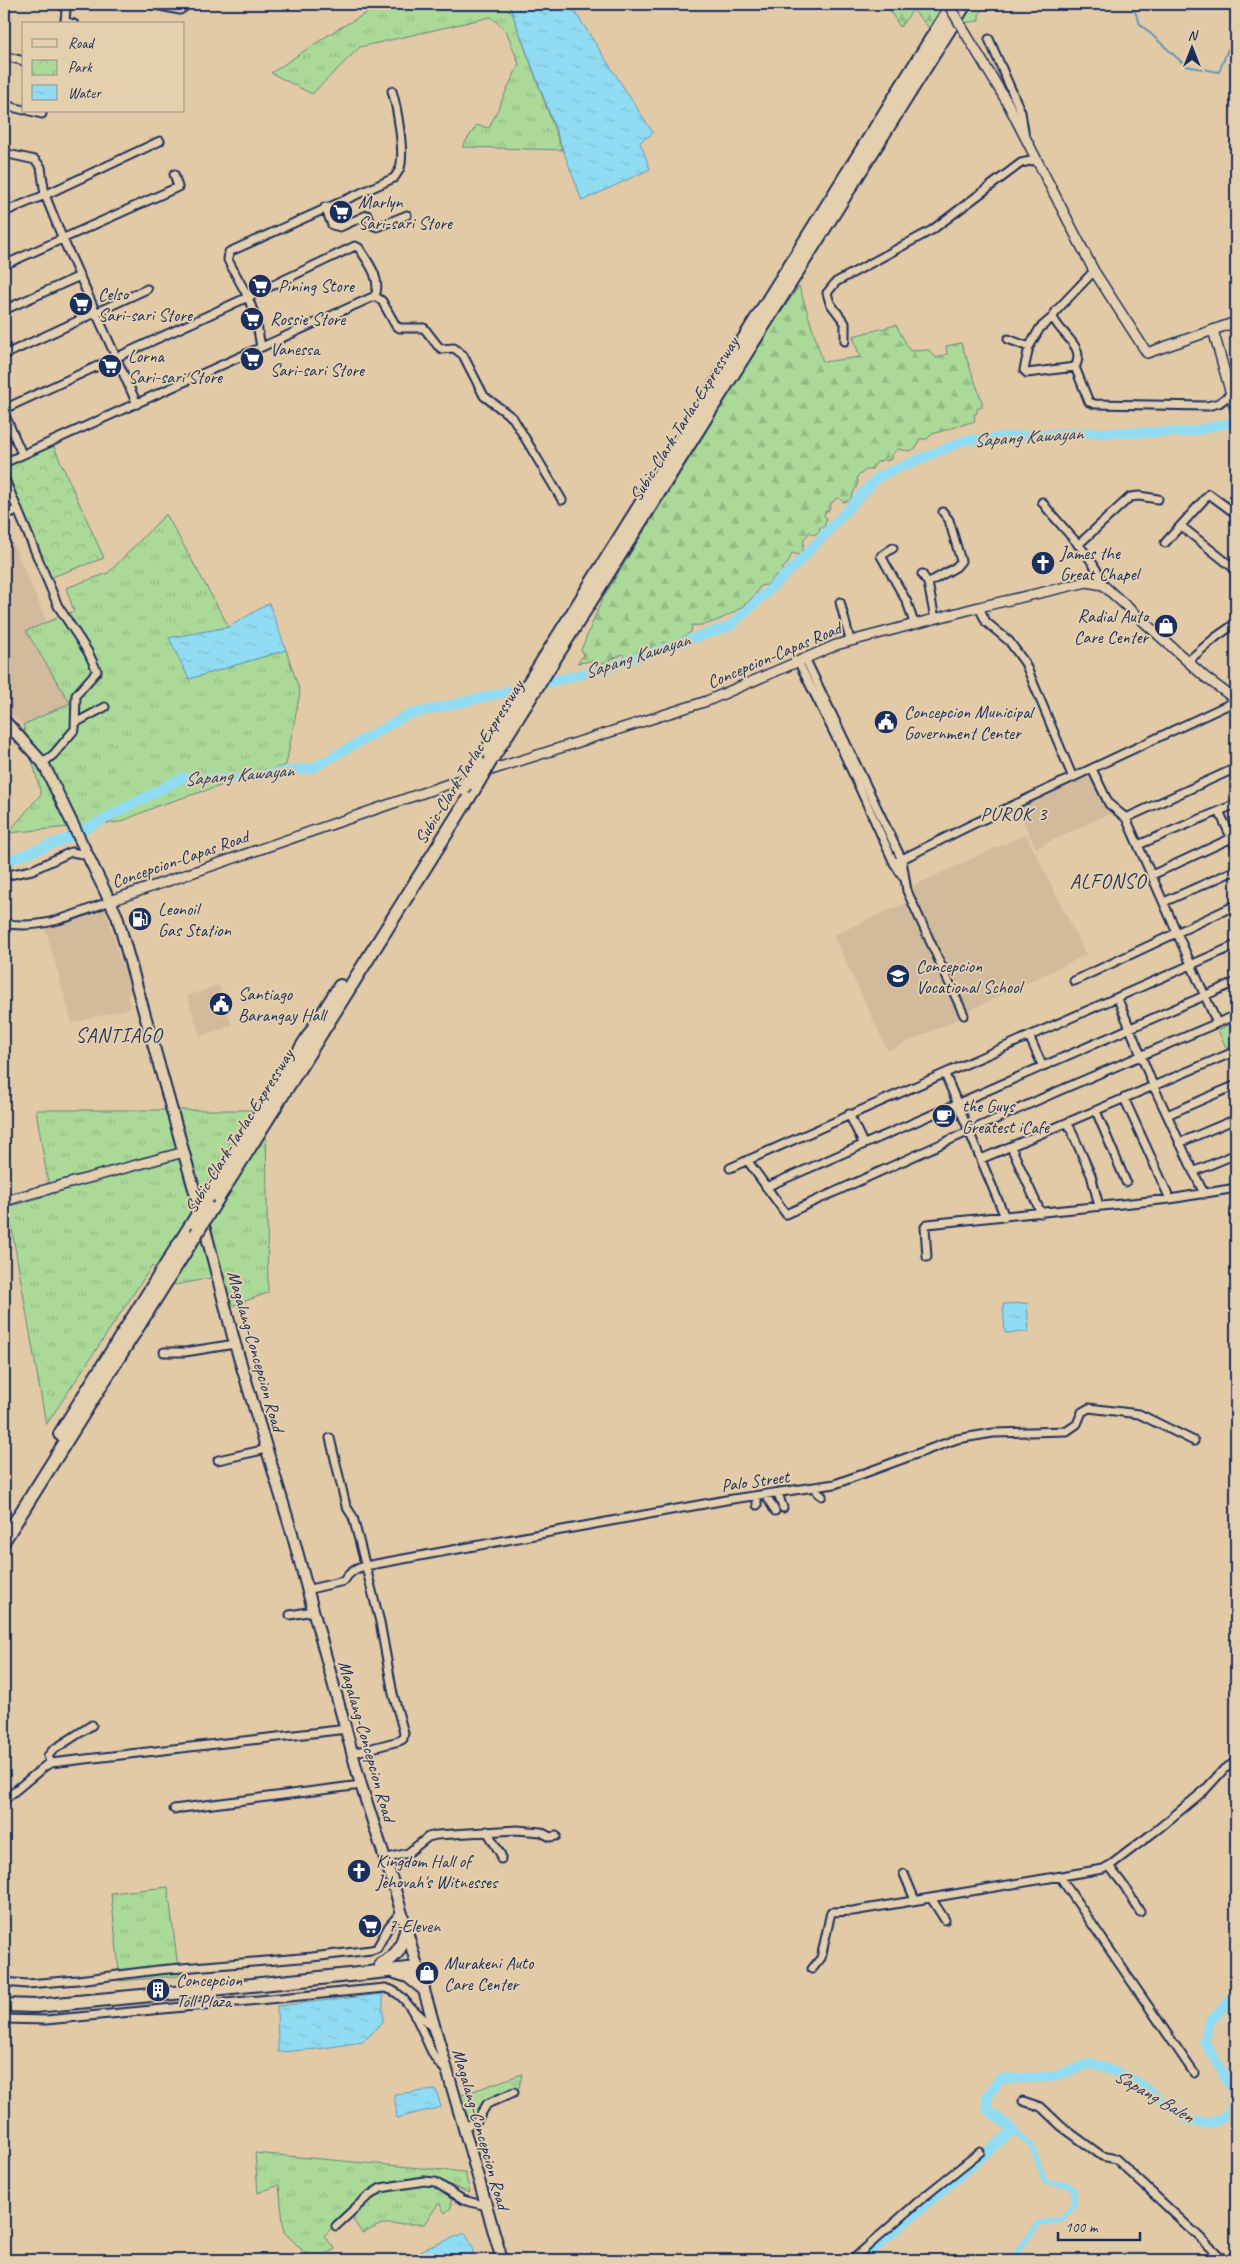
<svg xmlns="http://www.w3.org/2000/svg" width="1240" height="2264" font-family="Caveat,sans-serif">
<defs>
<pattern id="grass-tufts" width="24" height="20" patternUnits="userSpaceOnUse" patternTransform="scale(1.25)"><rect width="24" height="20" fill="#abd998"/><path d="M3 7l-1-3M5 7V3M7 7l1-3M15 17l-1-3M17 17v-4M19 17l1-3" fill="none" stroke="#93bb85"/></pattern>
<pattern id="forest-firs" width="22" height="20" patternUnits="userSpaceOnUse" patternTransform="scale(1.25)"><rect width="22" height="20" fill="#abd998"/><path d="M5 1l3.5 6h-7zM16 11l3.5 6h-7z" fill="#93bb85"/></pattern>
<pattern id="park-crowns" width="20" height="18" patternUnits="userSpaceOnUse" patternTransform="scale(1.25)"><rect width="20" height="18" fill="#abd998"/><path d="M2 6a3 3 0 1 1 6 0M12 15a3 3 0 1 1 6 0" fill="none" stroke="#93bb85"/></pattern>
<pattern id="water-ripples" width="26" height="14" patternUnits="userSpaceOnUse" patternTransform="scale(1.25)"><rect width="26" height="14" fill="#91dcf2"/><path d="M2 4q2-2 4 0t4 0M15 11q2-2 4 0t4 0" fill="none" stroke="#7cbdd2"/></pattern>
</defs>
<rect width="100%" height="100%" fill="#e3caa6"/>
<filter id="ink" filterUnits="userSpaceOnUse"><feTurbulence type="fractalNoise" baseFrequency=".02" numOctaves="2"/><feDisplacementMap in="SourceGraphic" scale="10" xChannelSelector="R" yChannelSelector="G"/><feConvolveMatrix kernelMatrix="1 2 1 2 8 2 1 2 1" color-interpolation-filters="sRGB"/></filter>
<g filter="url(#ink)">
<path fill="#d2bb9c" d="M12 541 47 622 26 631 71 703 23 725 4 708V545Z
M1091 772 1111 813 1036 848 1016 807Z
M1026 834 1086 955 968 1011 910 887Z
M908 902 963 1017 888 1051 833 935Z
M105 909 131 993 127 995 131 1008 72 1023 45 927Z
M219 985 232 1026 200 1036 187 996Z"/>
<path fill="url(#grass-tufts)" stroke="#63847b" d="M383 4H509L562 150 462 147 477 125 489 128 519 64 506 30 491 17 360 47 312 94 271 73 336 30Z
M166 514 229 627 170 638 189 679 286 650 300 692 286 765 160 805 120 822 8 833 41 794 23 725 70 703 26 631 74 611 66 588 108 573Z
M36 1110H266L268 1293 231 1306 211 1278 175 1285 152 1266 46 1425 8 1207 50 1195Z
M168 1887 179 1976 120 1981 111 1893Z
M522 2074 519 2088 485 2102 476 2117 466 2121 459 2096Z
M255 2153 465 2172 470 2193 435 2179 403 2181 369 2191 324 2236 335 2249 323 2255H307L284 2232 279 2185 258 2193Z
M426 2183 435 2184 451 2195V2208L445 2213 439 2203 424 2224H382L362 2233 351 2217 378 2192Z"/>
<path fill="url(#forest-firs)" stroke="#63847b" d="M886 4H986L979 15V21L928 27 913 10 900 27Z
M799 286 823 362 860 357 853 336 896 325 910 351 929 350 936 358 947 354 946 346 961 343 982 401V407L977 409V413L974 414 975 421 932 434 927 439H919C919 452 908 452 898 449L891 455 892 459 886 461 884 459 876 463 871 470H866L857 477 858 483 850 500 843 502 838 497 830 505 829 510 825 512 824 516 827 518 824 527H820L819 532 813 535 810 532 804 539 802 556 792 553 788 563 782 569 783 574 780 577 776 575 767 585 760 586C755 604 710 629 692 625L691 632C684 637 676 640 669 644L663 642 660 647H647L625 658 623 654 598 665 592 661 577 663 584 655 581 650 602 600 614 580 718 412 717 406Z"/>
<path fill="url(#park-crowns)" stroke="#63847b" d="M53 445 104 558 49 578 4 471V466Z"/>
<path fill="#abd998" stroke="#63847b" d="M1230 1024 1236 1037V1049L1228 1052 1218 1030Z"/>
<path fill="url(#water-ripples)" stroke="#6297b7" d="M509 4H570L653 133 640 142 650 169 582 201Z
M269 603 286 650 189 679 169 638 229 627Z
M1027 1303 1029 1332 1005 1333 1003 1304Z
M383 1994V2022L363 2042 317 2049 278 2052 277 2006Z
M436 2090 441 2107 397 2118 394 2094Z
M465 2233 474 2250 467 2260H414L422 2250Z"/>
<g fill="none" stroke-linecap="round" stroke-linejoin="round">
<path stroke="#6297b7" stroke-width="2" d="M1132 4 1140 24 1186 66 1219 72 1228 49 1236 50
M985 2110 987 2109"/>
<path stroke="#91dcf2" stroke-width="5.5" d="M1012 2259 1039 2223 1061 2220 1074 2206V2190L1068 2185 1045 2182 1032 2146 1013 2130"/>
<path stroke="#91dcf2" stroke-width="10" d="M4 862 68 838 182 778 233 779 313 768 407 715 600 670 730 626 797 564 879 476 966 440 1068 433 1189 432 1236 421
M861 2260 1013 2130 987 2109V2097L1000 2079 1053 2077 1091 2063 1131 2078 1190 2121 1211 2123 1228 2115 1235 2093 1204 2041 1210 2022 1236 1994"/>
<path stroke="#bbab98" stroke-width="12" stroke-dasharray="12 6" stroke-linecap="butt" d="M152 1986 163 1985"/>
<g stroke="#1b2f5e" stroke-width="11">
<path id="street" d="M63 4 66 10 65 21 74 24
M150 4 180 10 183 8V4
M989 39 1021 112 1024 131
M4 56 24 61
M4 105 24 110
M30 111 42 114
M4 153 35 160 41 167 45 195 62 237 137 404
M325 207 332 225 340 227 367 215 372 225 377 227 407 215
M4 212 45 195 160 141
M4 265 178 187 174 174
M375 296 382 301 396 326 400 328H424L438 346 442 349 454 348 463 355 484 396 513 418 562 500
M4 310 80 276
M1008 339 1029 347 1024 370 1027 373 1075 367C1087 346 1060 335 1053 317L1056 311 1094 271
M845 341V323L830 303 827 293 836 282 932 230 1021 163 1035 160
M1029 347 1040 328 1053 317
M4 355 147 289
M1075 367 1089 402 1095 404 1207 406 1219 403 1231 394
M4 409 248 297 228 260 229 252 394 178C396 175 399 171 400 168 405 152 397 107 392 91
M4 413 22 454
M4 463 375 296C382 279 368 262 359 248L355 246 248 297 256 319 261 347
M4 477 58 606 88 652 97 671 76 695 75 729 54 754 43 763
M1042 502C1060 527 1095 556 1103 585
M4 516 18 509
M1181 526 1236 570
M1165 543 1209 494 1236 514
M1078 545 1130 497 1139 496 1158 499
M893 548 881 556 907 602 914 623
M922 574 928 583
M840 602 850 640
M979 607 986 622 1009 641 1025 663 1073 778
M935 619 928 583 956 567 961 561 949 520 943 512
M805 658 902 860 907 891 964 1015
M798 661 838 741 894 863 903 877
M1188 661 1216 637 1236 623
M77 722 105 707
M1092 769 1109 804 1126 818 1217 1023
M1219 811 1236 848
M1126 818 1236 768
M1138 845 1236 804
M894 863 971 825 1236 701
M1152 875 1236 836
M4 876 32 870 71 852 88 855
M1164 902 1236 870
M4 923C39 931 78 914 110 901
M1074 981 1236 905
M1118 999 1153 1085 1204 1194
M1030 1038 1043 1067
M945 1074 1005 1217
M1124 1098 1170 1199
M1096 1111 1126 1182
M849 1114 863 1143
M1167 1115 1236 1085
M1068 1123 1091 1175 1099 1206
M1179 1143 1236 1119
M1011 1147 1041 1213
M981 1159 1236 1051
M747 1160 786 1214 1056 1092 1236 1015
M730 1168 1236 945
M1193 1172 1236 1154
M766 1187 1236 982
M927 1257 925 1227 928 1224 1170 1199 1236 1188
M164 1352H185L235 1344
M330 1438 346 1506 353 1517 380 1622 393 1694 404 1733 403 1739 399 1741 353 1753
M218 1460 267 1449
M815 1487 818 1493 822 1496
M778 1493 783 1508
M766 1495 775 1511
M757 1505V1496
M306 1590 344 1581C349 1572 355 1569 365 1566L726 1500 835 1484 957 1439 993 1433 1067 1431 1077 1424 1082 1412 1089 1408 1139 1414 1194 1441
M290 1615 313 1611
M92 1725 53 1750 48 1756 51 1763 347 1729
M4 1800 45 1766 51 1763
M174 1809 361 1785
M487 1831 501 1855V1859
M384 1859 408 1853 428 1837 437 1835 517 1830 541 1832 550 1837 556 1836
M1109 1866 1125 1887 1140 1912
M904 1874 915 1900
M1060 1877 1194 2073
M931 1898 945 1920
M812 1969 821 1958 831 1912 853 1911 1103 1869 1112 1864 1158 1829 1205 1790 1224 1769 1236 1762
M4 1982 27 1984 78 1980 158 1970 312 1957 371 1950 377 1948 389 1926 401 1912
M412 2008 434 2028
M4 2019 46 2020 385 1988C413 1994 422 2035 434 2056 437 2062 442 2066 446 2071
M1023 2101 1041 2107 1061 2126 1102 2156 1116 2159 1224 2260
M464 2127 477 2121 487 2104 514 2092
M336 2226 367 2197 381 2188 424 2181 435 2182 463 2200 487 2206
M852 2260 920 2200 980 2152"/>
</g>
<g stroke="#1b2f5e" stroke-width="12">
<path id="secondary" d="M966 34 1007 102 1094 271 1147 353 1236 322
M1213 330 1236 412
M491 770 707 701 836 645 979 607 1087 582 1103 585 1205 677 1236 700
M110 901 460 780
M4 1201 184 1152"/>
</g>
<g stroke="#1b2f5e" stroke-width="14">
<path id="primary" d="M4 720 43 763 117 916 198 1203
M205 1229 235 1344 292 1533 361 1785 393 1883 502 2260"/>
</g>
<g stroke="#1b2f5e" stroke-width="16">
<path id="highway" d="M491 760 965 4
M479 763 953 4
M208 1197 340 986
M211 1209 476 786
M60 1434 193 1222
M4 1540 196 1234
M381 1964C397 1957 402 1947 406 1930
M395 1972 408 1976 423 1988
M164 1994 417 1968
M4 2005 35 2006 152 1995"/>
</g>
<use href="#street" stroke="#e4cfae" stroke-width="7"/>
<use href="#secondary" stroke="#e4cfae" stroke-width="9"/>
<use href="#primary" stroke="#e4cfae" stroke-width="10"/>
<use href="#highway" stroke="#e4cfae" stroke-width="12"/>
<g stroke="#1b2f5e" stroke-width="12" stroke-linecap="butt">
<path id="secondary-bridge" d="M948 4 966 34"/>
</g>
<g stroke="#1b2f5e" stroke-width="16" stroke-linecap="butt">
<path id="highway-bridge" d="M476 786 491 760
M463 789 479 763
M193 1222 208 1197
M196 1234 211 1209"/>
</g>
<use href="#secondary-bridge" stroke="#e4cfae" stroke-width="9"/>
<use href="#highway-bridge" stroke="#e4cfae" stroke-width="12"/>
</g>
</g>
<defs>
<g id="supermarket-disc" transform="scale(1.25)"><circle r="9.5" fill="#1b2f5e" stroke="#e4cfae"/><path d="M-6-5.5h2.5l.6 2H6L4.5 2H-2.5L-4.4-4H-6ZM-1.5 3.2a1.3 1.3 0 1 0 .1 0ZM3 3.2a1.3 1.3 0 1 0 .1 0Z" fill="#fff"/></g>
<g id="church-disc" transform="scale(1.25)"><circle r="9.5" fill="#1b2f5e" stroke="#e4cfae"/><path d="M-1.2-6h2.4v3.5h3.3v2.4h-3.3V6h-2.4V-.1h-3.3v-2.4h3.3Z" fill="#fff"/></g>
<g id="shop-disc" transform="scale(1.25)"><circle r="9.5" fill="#1b2f5e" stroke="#e4cfae"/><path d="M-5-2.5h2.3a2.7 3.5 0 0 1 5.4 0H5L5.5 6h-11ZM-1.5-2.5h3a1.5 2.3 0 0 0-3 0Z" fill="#fff"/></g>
<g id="civic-disc" transform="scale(1.25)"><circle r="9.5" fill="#1b2f5e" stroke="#e4cfae"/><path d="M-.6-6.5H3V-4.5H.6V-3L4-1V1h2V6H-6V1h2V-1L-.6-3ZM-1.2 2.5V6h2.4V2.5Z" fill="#fff"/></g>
<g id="fuel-disc" transform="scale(1.25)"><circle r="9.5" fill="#1b2f5e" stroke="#e4cfae"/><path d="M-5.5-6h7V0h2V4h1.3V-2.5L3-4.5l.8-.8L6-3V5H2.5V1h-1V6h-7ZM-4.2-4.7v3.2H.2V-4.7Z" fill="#fff"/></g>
<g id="school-disc" transform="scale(1.25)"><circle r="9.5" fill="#1b2f5e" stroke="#e4cfae"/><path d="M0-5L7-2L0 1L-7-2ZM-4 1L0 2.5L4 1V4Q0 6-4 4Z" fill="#fff"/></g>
<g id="cafe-disc" transform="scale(1.25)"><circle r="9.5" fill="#1b2f5e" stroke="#e4cfae"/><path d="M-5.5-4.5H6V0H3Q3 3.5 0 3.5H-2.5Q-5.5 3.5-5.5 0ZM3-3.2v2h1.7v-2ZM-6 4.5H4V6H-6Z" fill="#fff"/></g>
<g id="building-disc" transform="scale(1.25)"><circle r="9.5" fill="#1b2f5e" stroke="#e4cfae"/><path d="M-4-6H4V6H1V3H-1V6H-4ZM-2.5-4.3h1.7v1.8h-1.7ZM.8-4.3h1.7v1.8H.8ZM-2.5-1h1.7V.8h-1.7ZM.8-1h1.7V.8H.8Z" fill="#fff"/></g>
</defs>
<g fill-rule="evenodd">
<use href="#supermarket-disc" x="341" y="212"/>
<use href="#supermarket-disc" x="260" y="286"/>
<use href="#supermarket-disc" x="81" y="304"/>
<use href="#supermarket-disc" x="252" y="319"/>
<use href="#supermarket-disc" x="252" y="359"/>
<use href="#supermarket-disc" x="110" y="366"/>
<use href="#church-disc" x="1043" y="563"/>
<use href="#shop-disc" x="1166" y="626"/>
<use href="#civic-disc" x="886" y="722"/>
<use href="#fuel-disc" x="140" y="919"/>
<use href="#school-disc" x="898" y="976"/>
<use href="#civic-disc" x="221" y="1004"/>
<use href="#cafe-disc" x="944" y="1116"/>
<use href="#church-disc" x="359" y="1871"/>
<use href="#supermarket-disc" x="370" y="1926"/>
<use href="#shop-disc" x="427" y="1973"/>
<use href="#building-disc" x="158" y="1990"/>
</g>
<g text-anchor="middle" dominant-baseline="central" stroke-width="4" stroke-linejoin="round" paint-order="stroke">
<g font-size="18" fill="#1b2f5e" stroke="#e4cfae" text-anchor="start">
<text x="358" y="202">Marlyn<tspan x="358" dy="21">Sari-sari Store</tspan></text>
<text x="278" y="286">Pining Store</text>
<text x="98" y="294">Celso<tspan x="98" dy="21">Sari-sari Store</tspan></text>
<text x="270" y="319">Rossie Store</text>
<text x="270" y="349">Vanessa<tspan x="270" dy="21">Sari-sari Store</tspan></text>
<text x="128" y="356">Lorna<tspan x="128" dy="21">Sari-sari Store</tspan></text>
<text x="1060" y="553">James the<tspan x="1060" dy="21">Great Chapel</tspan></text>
<text x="1148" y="616" text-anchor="end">Radial Auto<tspan x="1148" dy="21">Care Center</tspan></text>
<text x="904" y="712">Concepcion Municipal<tspan x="904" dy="21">Government Center</tspan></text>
<text x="158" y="909">Leonoil<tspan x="158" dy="21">Gas Station</tspan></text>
<text x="916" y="966">Concepcion<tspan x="916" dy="21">Vocational School</tspan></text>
<text x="238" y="994">Santiago<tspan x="238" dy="21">Barangay Hall</tspan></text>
<text x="962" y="1106">the Guys<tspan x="962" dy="21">Greatest iCafe</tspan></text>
<text x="376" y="1861">Kingdom Hall of<tspan x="376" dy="21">Jehovah's Witnesses</tspan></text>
<text x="388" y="1926">7-Eleven</text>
<text x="444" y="1963">Murakeni Auto<tspan x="444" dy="21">Care Center</tspan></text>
<text x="176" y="1980">Concepcion<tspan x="176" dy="21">Toll Plaza</tspan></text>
</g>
<g font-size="18" fill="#1b2f5e" stroke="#e4cfae">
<text transform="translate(684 419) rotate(-58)">Subic-Clark-Tarlac Expressway</text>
<text transform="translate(774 655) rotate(-23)">Concepcion-Capas Road</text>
<text transform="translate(469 762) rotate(-58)">Subic-Clark-Tarlac Expressway</text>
<text transform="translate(180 859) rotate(-19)">Concepcion-Capas Road</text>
<text transform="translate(239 1131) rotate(-58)">Subic-Clark-Tarlac Expressway</text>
<text transform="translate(256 1351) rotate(74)">Magalang-Concepcion Road</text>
<text transform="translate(755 1481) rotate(-8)">Palo Street</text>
<text transform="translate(367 1741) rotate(74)">Magalang-Concepcion Road</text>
<text transform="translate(481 2129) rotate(74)">Magalang-Concepcion Road</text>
</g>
<g font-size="19" font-style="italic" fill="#27406d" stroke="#e4cfae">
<text transform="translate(1028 437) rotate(-4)">Sapang Kawayan</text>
<text transform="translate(637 656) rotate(-18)">Sapang Kawayan</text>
<text transform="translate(239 775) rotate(-5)">Sapang Kawayan</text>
<text transform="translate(1154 2096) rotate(30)">Sapang Balen</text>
</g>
<g font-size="19" letter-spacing="1" fill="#1b2f5e" stroke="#e4cfae">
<text x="1014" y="814">PUROK 3</text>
</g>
<g font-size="20" letter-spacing="1" fill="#1b2f5e" stroke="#e4cfae">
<text x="1108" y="881">ALFONSO</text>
<text x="119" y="1035">SANTIAGO</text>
</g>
</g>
<rect width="1240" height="2264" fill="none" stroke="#e4cfae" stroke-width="20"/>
<rect x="10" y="10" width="1220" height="2244" fill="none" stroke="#1b2f5e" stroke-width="2" filter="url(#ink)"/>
<rect x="22" y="22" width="162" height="90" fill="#e4cfae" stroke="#948f8e"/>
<rect x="32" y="39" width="25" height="8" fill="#e4cfae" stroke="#948f8e"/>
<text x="68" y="48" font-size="15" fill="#1b2f5e">Road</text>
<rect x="32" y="60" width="25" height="15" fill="url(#park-crowns)" stroke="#948f8e"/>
<text x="68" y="72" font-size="15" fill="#1b2f5e">Park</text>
<rect x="32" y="85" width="25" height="15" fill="url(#water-ripples)" stroke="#948f8e"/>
<text x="68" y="98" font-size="15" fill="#1b2f5e">Water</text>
<g transform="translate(1192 48)" stroke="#e4cfae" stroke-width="4" paint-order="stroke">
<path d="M0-4L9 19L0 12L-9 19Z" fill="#1b2f5e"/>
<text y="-8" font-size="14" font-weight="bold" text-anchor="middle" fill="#1b2f5e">N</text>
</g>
<path d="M1058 2232v8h82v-8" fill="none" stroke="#1b2f5e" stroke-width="2.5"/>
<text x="1065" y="2232" font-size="15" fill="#1b2f5e" stroke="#e4cfae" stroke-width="4" paint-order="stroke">100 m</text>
</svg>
